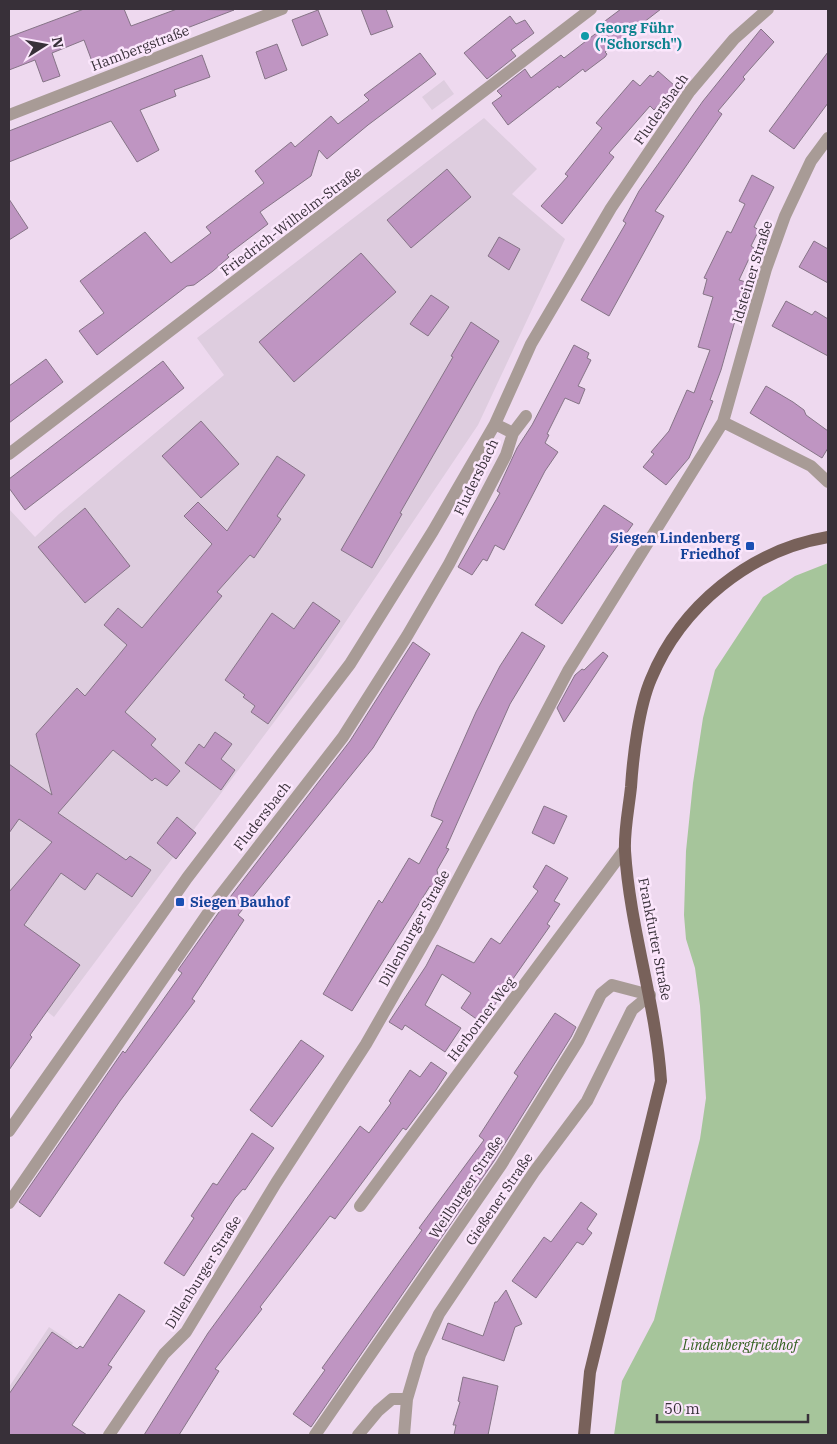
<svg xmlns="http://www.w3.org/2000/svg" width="837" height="1444" font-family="'IBM Plex Serif',serif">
<rect width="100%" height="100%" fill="#eed9ef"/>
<path fill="#decddf" d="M444 80 454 94 432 110 422 97Z
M484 118 537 169 512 194 565 239 478 425 316 666 54 1017 19 989 9 1003V509L35 537 59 514 224 375 197 338Z
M49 1327 73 1343 12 1435H9V1387Z"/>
<path fill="#a6c59b" d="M828 563V1435H614L622 1381 654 1320 700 1139 706 1098 700 1006 695 968 686 939 684 915 686 851 693 783 703 718 715 670 763 597 795 576Z"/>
<path fill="#bf95c2" stroke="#867487" d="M84 9H124L131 26 177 9 234 10 93 64 84 40 52 53 60 76 43 82 35 60 9 70V37Z
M361 9H386L393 27 371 35Z
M621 9H661L605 52 607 54 605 57 585 72 583 69 559 88 558 86 508 125 492 103 502 96 497 91 525 69 531 78 561 55 564 58 599 31 597 27Z
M318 10 328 35 302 46 292 20Z
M510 16 516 24 525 20 534 33 511 50 516 56 487 79 464 53Z
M761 29 774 42 743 77 745 79 718 111 722 114 655 211 664 216 609 316 581 300 626 223 623 221 639 191 703 101Z
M277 44 287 70 265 79 256 52Z
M828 52V103L794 149 769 131Z
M420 53 436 74 368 125 327 159 319 150 311 176 260 212 268 224 227 255 229 257 213 271 194 285 187 286 97 355 79 331 104 313 80 281 145 232 171 263 211 233 206 227 264 183 255 171 291 142 295 147 331 116 338 124 369 100 364 95Z
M202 55 210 77 174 90 176 96 140 110 159 150 137 162 111 121 9 162V131Z
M658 71 675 86 654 110 650 106 609 153 614 157 562 224 541 206 568 176 565 174 602 128 596 123 633 80 640 86 650 75 653 77Z
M447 169 471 197 411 248 387 220Z
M752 175 774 187 754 227 759 230 751 246 754 248 739 280 746 282 721 370 710 400 713 401 689 458 666 485 643 467 654 454 651 452 669 431 687 390 694 393 710 350 698 347 713 297 703 294 707 279 704 278 727 231 731 233 745 204 739 201Z
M9 199 28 228 9 240Z
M499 237 520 249 509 270 488 256Z
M814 241 828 249V283L799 267Z
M361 253 396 292 294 382 259 342Z
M431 295 449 307 428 336 410 324Z
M786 301 812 315 815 311 828 319V356L772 326Z
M471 322 499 341 400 513 402 514 372 568 341 550 453 357 451 356Z
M574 345 589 353 587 358 591 360 578 386 585 389 579 404 565 398 547 434 549 435 545 443 558 452 545 471 504 550 495 545 487 561 483 559 472 575 458 567 500 493 497 491 517 448 532 425Z
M46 359 63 382 9 423V386Z
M163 361 184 388 25 510 9 488V479Z
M766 386 793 402 804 410 806 415 828 431V448L822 458 750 413Z
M201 421 239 464 201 498 162 456Z
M277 456 305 475 277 516 281 519 254 558 250 555 217 592 222 596 125 712 156 739 151 745 180 771 167 786 155 778 152 781 113 750 58 813 126 860 130 856 151 870 132 897 97 873 85 890 61 873 24 925 80 965 30 1035 32 1037 9 1070V892L52 842 19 819 9 833V764L52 795 36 734 77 688 85 696 127 645 104 625 118 608 142 628 212 544 184 516 198 502 227 531Z
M604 505 633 524 562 624 535 605Z
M85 508 130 566 85 603 38 547Z
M313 602 340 621 268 724 251 712 255 706 243 697 245 695 225 680 272 613 294 629Z
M522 632 545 646 510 704 446 848 449 849 437 870 441 892 430 886 352 1011 323 994 379 900 382 903 409 858 419 864 443 821 431 816 436 802 476 712 500 666Z
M413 642 430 654 373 748 238 915 244 920 192 999 195 1001 120 1101 40 1217 19 1202 123 1051 125 1053 182 973 178 970 224 905 350 741Z
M603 652 608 656 564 722 557 708 575 675 582 669 584 670Z
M215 732 232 744 221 759 235 770 221 790 185 763 199 744 204 748Z
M544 806 567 816 554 844 532 833Z
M177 817 196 833 176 859 157 843Z
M546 865 568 878 554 901 560 904 547 924 550 926 482 1023 461 1008 471 993 442 974 425 1005 461 1028 445 1052 405 1025 402 1030 389 1022 426 966 437 945 474 963 491 938 500 944 538 891 533 887Z
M555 1013 576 1027 571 1037 494 1161 311 1427 293 1414 325 1370 322 1368 422 1230 419 1228 484 1140 479 1136 518 1076 514 1073Z
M301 1040 324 1056 272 1127 250 1110Z
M431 1062 447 1073 436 1090 406 1130 403 1128 335 1219 330 1216 260 1307 262 1309 215 1369 219 1371 179 1435H144L208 1333 360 1126 369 1133 391 1103 389 1101 410 1070 420 1077Z
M252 1133 274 1148 245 1190 243 1189 235 1198 184 1276 164 1263 194 1218 191 1216 213 1183 217 1185Z
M581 1202 597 1214 587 1229 592 1233 583 1245 577 1242 536 1298 512 1281 544 1237 551 1242Z
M506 1290 522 1324 515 1327 504 1361 442 1339 448 1323 483 1336 495 1302H497Z
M119 1294 145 1311 108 1365 112 1367 72 1425 87 1435H9V1394L52 1332 77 1349 80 1346 83 1348Z
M463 1377 498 1386 488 1435H454L456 1425H453L460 1402 458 1401Z"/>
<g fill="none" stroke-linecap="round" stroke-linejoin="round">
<path stroke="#a89b96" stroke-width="12" d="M9 115 282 9
M723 422 811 466 828 482
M513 433 526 416
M9 454 591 9
M9 1131 187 878 350 664 433 531 495 424 531 344 611 208 690 91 734 39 768 9
M9 1203 217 900 343 737 407 636 449 564 506 455 513 433 495 424
M360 1206 625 849
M109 1435 164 1354 186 1332 276 1183 366 1044 434 925 568 671 723 422 766 269 785 216 811 161 828 138
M315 1435 501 1165 578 1041 601 994 612 985 650 995
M358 1435 378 1411 392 1399H407
M404 1435 407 1399 420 1355 439 1314 534 1172 587 1101 632 1010 650 995"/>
<path stroke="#78615a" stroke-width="12" d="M584 1435 590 1372 661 1081C656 1003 630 929 625 851 624 830 629 807 631 787 633 756 639 707 651 679 681 606 750 550 828 537"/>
</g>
<circle fill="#0f9aa8" stroke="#fbe6fc" stroke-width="2" cx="585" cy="36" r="5"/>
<g fill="#1a4fb4" stroke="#fbe6fc" stroke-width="2">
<rect x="745" y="541" width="10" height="10" rx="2.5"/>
<rect x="175" y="897" width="10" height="10" rx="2.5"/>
</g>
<g text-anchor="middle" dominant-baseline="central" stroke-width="5" stroke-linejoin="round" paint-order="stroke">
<g font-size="14" font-weight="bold" fill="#0d838f" stroke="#fbe6fc" text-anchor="start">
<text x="595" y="28">Georg Führ<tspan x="595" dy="16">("Schorsch")</tspan></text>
</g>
<g font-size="14" fill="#383039" stroke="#fbe6fc">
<text transform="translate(140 48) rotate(-21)">Hambergstraße</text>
<text transform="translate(661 109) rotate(-55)">Fludersbach</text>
<text transform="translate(291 221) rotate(-37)">Friedrich-Wilhelm-Straße</text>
<text transform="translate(752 272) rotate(-73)">Idsteiner Straße</text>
<text transform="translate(476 477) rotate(-64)">Fludersbach</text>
<text transform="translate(262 816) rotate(-52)">Fludersbach</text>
<text transform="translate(414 928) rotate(-61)">Dillenburger Straße</text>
<text transform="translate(655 939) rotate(79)">Frankfurter Straße</text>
<text transform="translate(481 1019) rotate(-53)">Herborner Weg</text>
<text transform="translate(466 1187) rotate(-56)">Weilburger Straße</text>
<text transform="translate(499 1199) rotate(-56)">Gießener Straße</text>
<text transform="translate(203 1272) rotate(-58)">Dillenburger Straße</text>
</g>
<g font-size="14" font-weight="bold" fill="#164399" stroke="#fbe6fc" text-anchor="end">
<text x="740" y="538">Siegen Lindenberg<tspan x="740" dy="16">Friedhof</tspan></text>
<text x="190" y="902" text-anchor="start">Siegen Bauhof</text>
</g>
<g font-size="14" font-style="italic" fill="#336120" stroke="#fbe6fc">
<text x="740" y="1345">Lindenbergfriedhof</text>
</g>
</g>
<rect width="837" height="1444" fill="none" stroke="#383039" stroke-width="20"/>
<g transform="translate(45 45) rotate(79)" stroke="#fbe6fc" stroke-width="4" paint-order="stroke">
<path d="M0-4L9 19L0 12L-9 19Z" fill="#383039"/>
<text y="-8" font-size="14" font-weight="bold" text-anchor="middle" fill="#383039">N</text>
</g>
<path d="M657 1414v8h151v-8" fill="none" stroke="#383039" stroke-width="2.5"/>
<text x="664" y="1414" font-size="15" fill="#383039" stroke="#fbe6fc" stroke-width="4" paint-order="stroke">50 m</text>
</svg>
